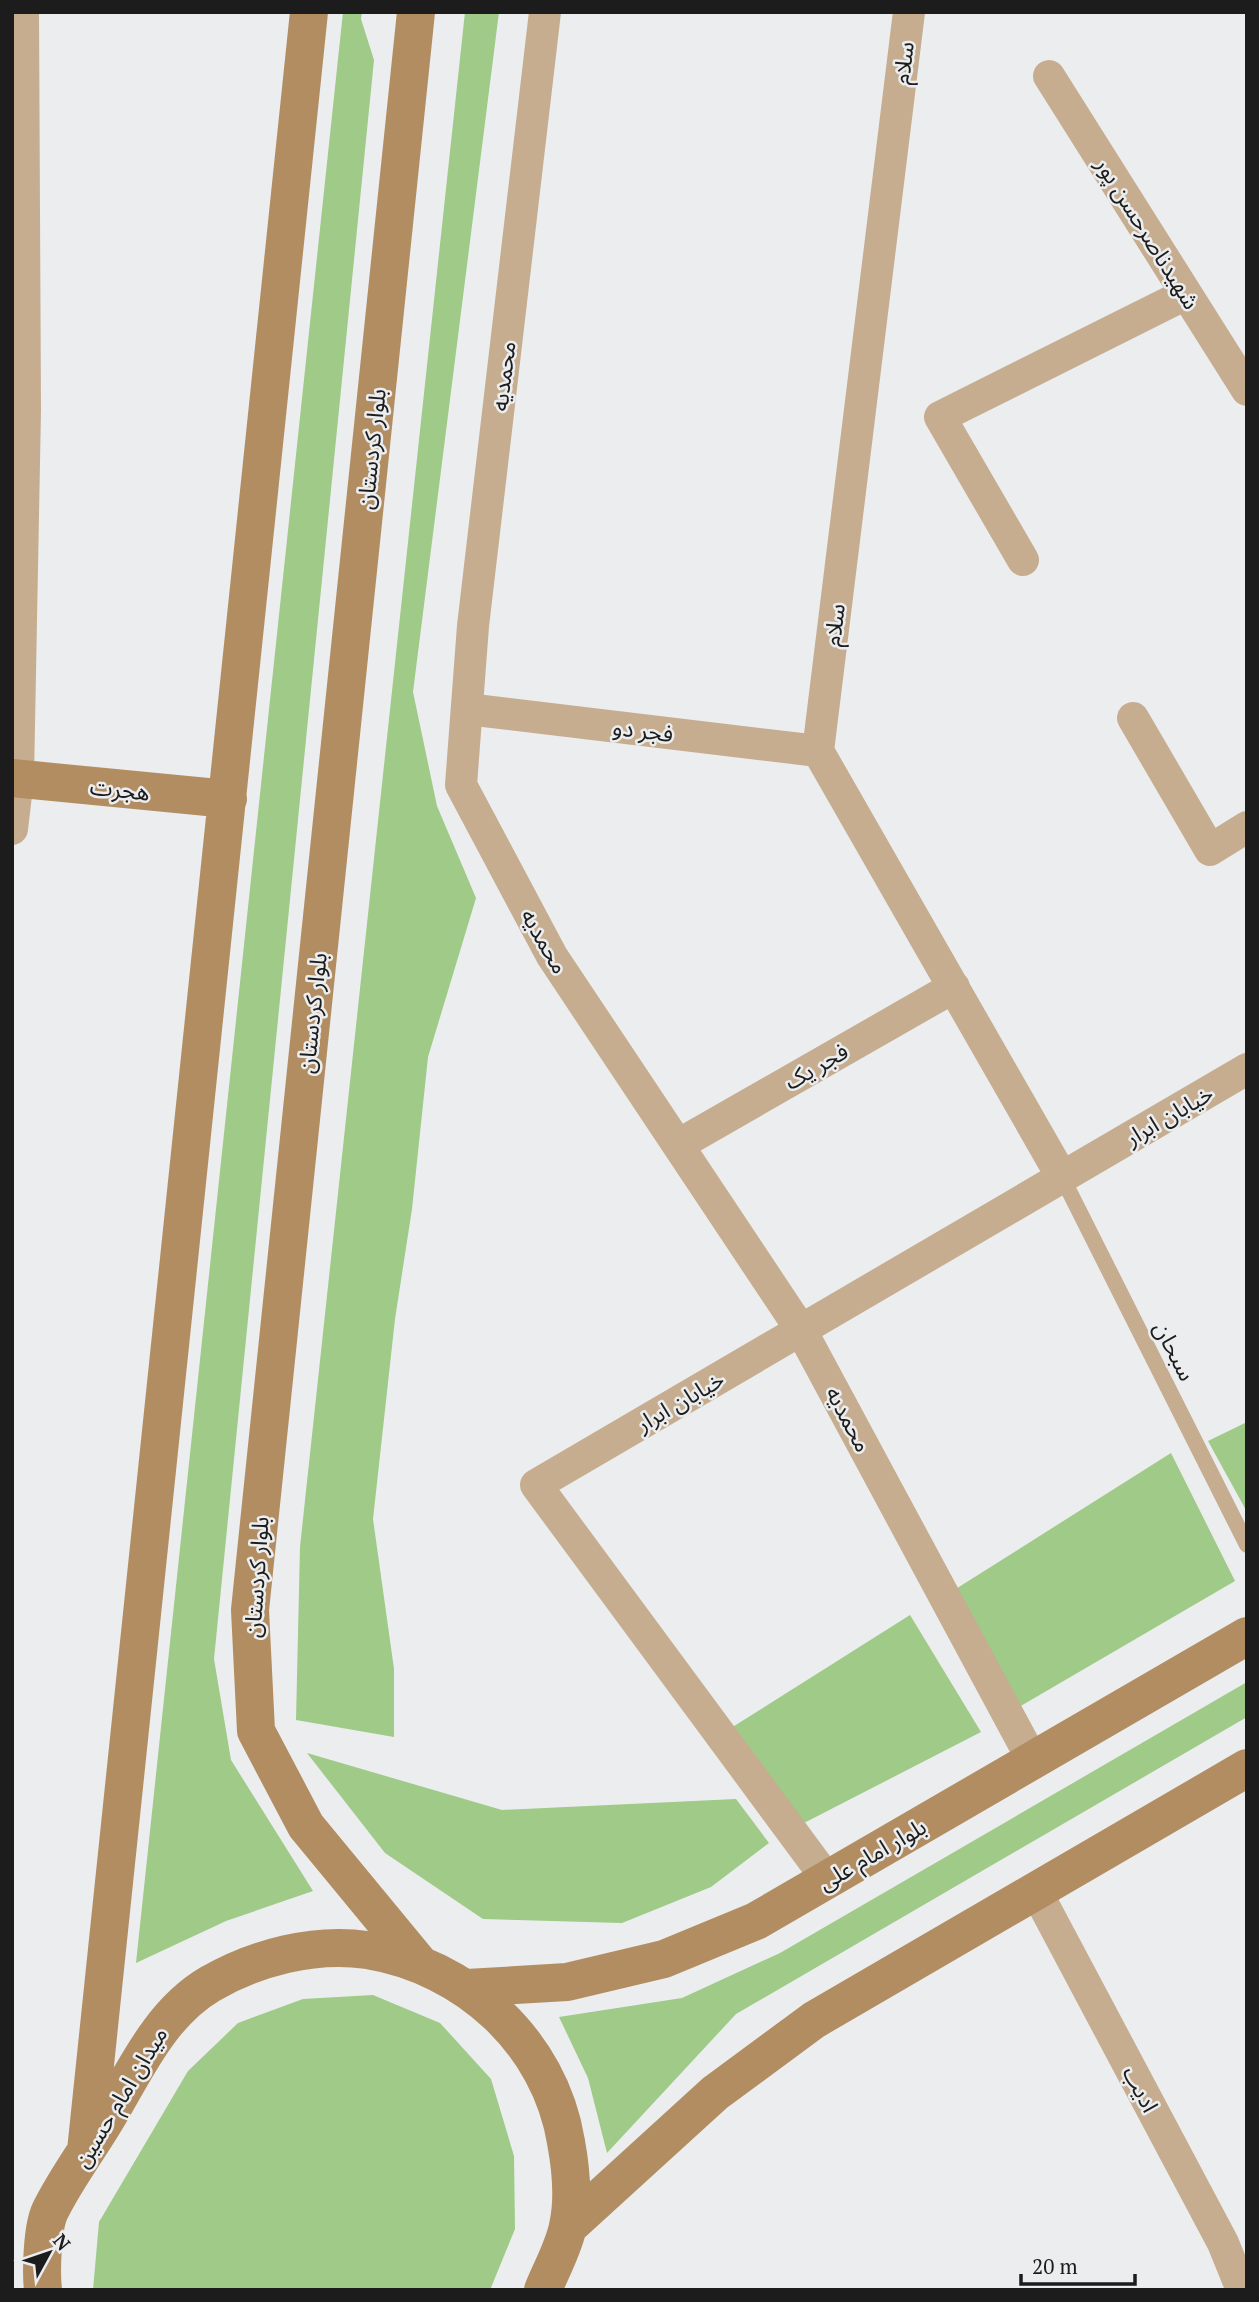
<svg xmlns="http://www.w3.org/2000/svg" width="1259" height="2302" font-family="'PT Serif','Noto Sans Arabic',serif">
<rect width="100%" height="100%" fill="#ebedef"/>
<path fill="#9fca87" d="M343 12H362L361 19 374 60 214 1659 231 1760 313 1891 226 1921 136 1963Z
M465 12H499L413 692 437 806 476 898 428 1057 412 1209 395 1319 373 1519 394 1669V1737L296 1720 300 1547Z
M1247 1422V1512L1208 1441Z
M1171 1453 1235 1581 1014 1710 943 1597Z
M910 1615 981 1732 804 1823 723 1733Z
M1247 1682V1717L736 2014 607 2153 588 2078 559 2017 682 1998 780 1953Z
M307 1753 502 1810 736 1799 769 1843 711 1887 622 1923 483 1919 385 1853Z
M373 1995 440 2023 491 2079 514 2156 515 2229 490 2290H93L99 2222 188 2071 238 2023 303 1999Z"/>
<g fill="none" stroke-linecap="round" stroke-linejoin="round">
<path stroke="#c6ad90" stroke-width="16" d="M1062 1177 1247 1545"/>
<path stroke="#c6ad90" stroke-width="32" d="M545 12 473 626 461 785 552 956 801 1330 1033 1761
M909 12 818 751 1062 1177
M1049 76 1247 390
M1023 560 940 417 1186 294
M467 709 818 751
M1133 718 1210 850 1247 827
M12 829 18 778 25 410 23 12
M678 1145 954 987
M827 1879 536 1485 1247 1069
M1036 1891 1223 2243 1242 2290"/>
<path stroke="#b28d62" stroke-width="38" d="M416 12 250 1610 256 1731 306 1826 419 1963
M12 778 228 799
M467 1988 567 1982 664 1959 756 1921 1247 1636
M86 2151 309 12
M568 2227 715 2093 814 2020 1247 1768
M43 2290C41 2272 42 2228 50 2211 65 2180 87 2151 105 2121 134 2073 159 2014 210 1984 255 1958 314 1942 367 1950 466 1966 550 2042 566 2142 571 2169 574 2199 568 2226 564 2247 551 2270 543 2290"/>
</g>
<g text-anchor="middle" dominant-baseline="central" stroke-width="5" stroke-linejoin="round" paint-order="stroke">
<g font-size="23" fill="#1c1c1d" stroke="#ebedef">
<text transform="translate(903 63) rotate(-83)">سلام</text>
<text transform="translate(1148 233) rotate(58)">شهیدناصرحسن پور</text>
<text transform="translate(503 376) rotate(-83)">محمدیه</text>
<text transform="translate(371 449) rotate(-84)">بلوار کردستان</text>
<text transform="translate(834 625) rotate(-83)">سلام</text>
<text transform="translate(643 730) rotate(7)">فجر دو</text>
<text transform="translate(120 789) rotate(6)">هجرت</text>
<text transform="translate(545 941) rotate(60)">محمدیه</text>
<text transform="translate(312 1013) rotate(-84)">بلوار کردستان</text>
<text transform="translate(816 1066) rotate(-30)">فجر یک</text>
<text transform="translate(1169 1115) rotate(-30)">خیابان ابرار</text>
<text transform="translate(1175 1351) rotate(63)">سبحان</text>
<text transform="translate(680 1401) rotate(-30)">خیابان ابرار</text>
<text transform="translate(849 1419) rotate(62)">محمدیه</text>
<text transform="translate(256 1577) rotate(-86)">بلوار کردستان</text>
<text transform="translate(872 1854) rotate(-30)">بلوار امام علی</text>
<text transform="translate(1141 2089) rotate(62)">ادیب</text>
<text transform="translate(120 2097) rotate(-59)">میدان امام حسین</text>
</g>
</g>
<rect width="1259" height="2302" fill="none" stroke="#1c1c1d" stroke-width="28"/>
<g transform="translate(49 2253) rotate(50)" stroke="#ebedef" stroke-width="5" paint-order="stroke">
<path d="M0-5L12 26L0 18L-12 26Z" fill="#1c1c1d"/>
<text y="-10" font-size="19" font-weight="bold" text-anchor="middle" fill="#1c1c1d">N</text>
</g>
<path d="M1021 2274v10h114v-10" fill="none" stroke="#1c1c1d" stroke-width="3.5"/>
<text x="1032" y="2274" font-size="21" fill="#1c1c1d" stroke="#ebedef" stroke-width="5" paint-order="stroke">20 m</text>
</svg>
